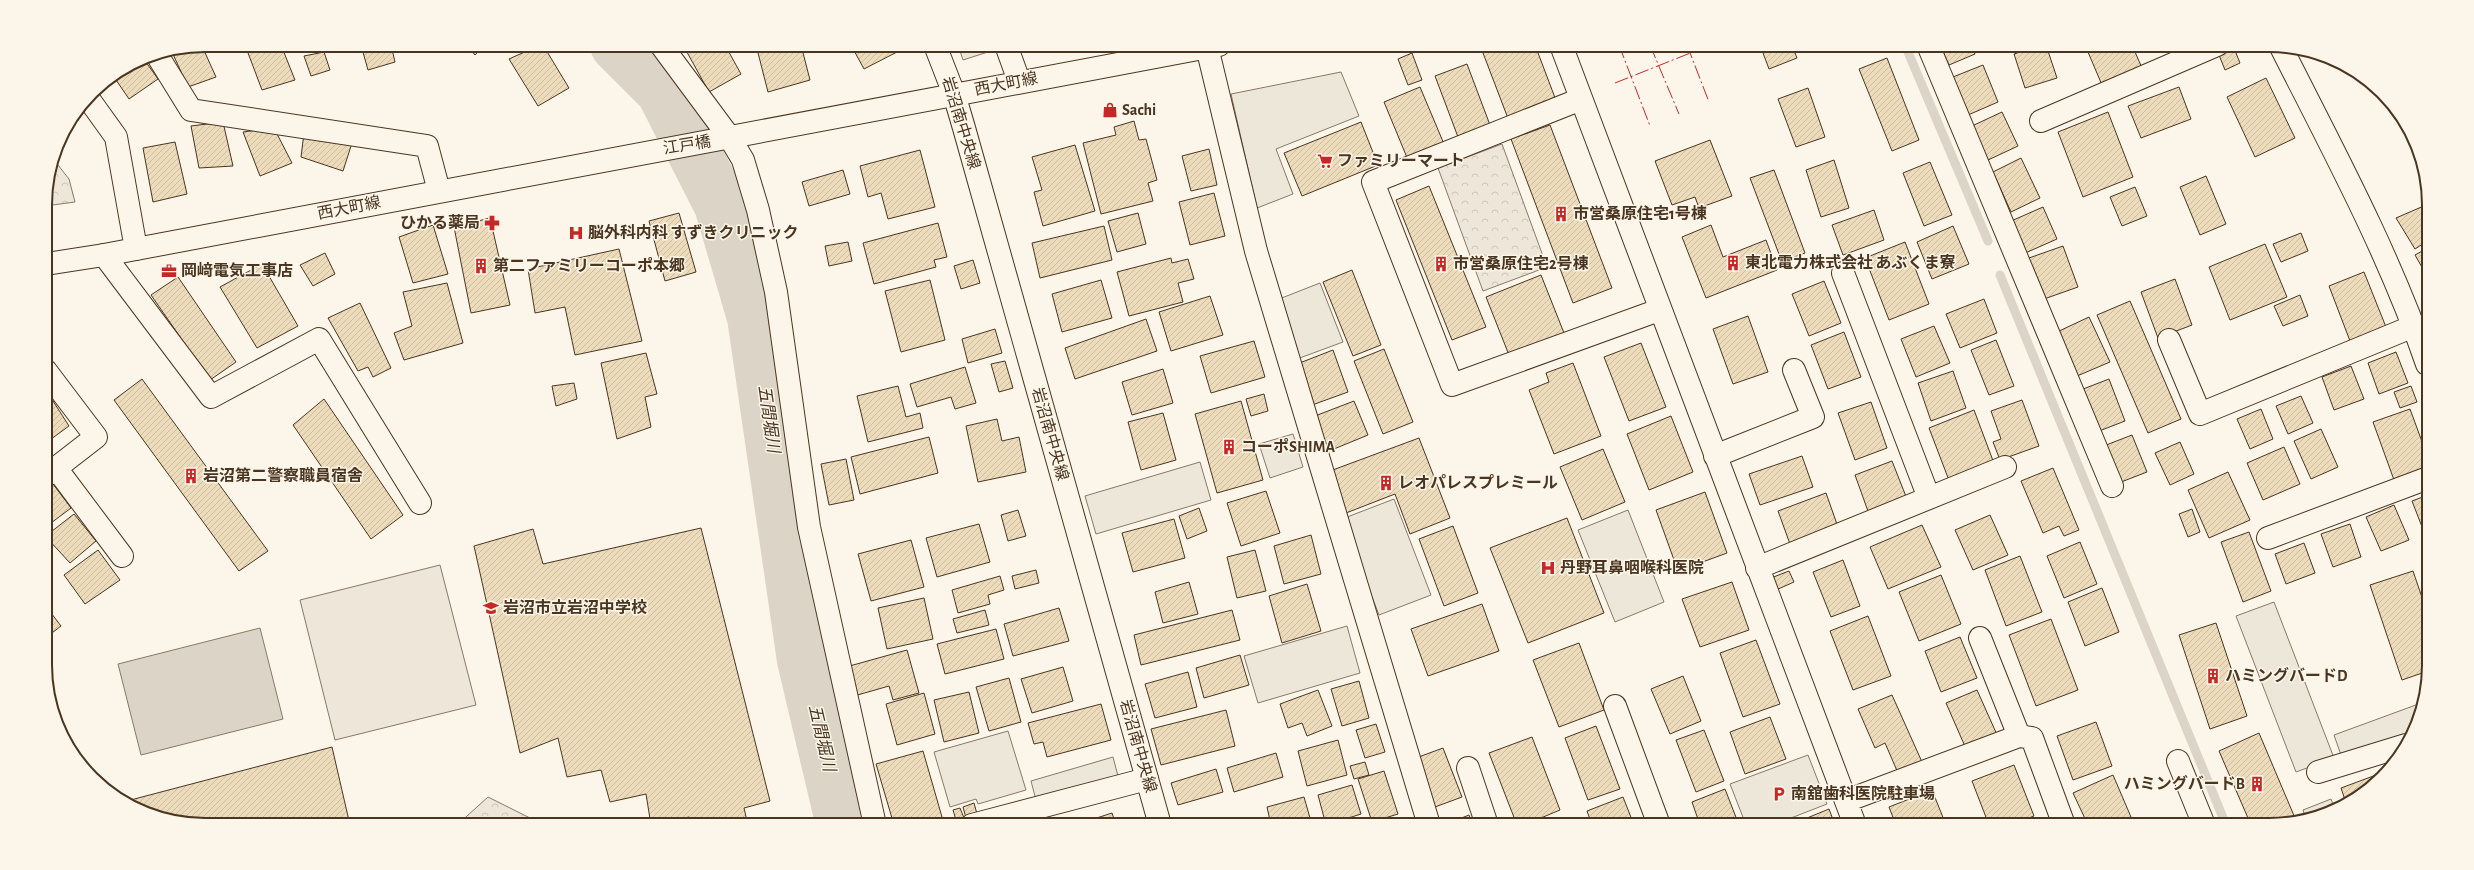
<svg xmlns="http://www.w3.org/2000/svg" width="2474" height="870" font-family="'Alegreya Sans','Noto Sans JP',sans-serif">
<defs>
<pattern id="park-crowns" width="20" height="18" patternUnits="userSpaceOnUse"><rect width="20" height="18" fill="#ede6d9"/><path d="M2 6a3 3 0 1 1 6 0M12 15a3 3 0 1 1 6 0" fill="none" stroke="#cdc6ba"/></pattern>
<pattern id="building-hatch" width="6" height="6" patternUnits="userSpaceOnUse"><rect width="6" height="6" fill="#ecdcbc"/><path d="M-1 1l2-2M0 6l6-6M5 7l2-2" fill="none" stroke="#ccbda1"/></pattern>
</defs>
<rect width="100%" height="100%" fill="#fbf6e9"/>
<path fill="#ede6d9" stroke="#887966" d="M440 565 476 705 335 740 300 600Z"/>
<path fill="url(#park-crowns)" stroke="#887966" d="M1502 144 1547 267 1483 291 1438 168Z
M54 160 69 179 75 202 45 206V195Z
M488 797 544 825H457Z"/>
<path fill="#ede7d9" stroke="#887966" d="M958 45H989L991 51 963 60Z
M1341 72 1359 116 1276 149 1293 194 1257 208 1231 94Z
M1320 283 1343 342 1297 359 1274 301Z
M1293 434 1303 467 1270 478 1259 444Z
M1200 462 1211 500 1096 534 1085 496Z
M1394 499 1431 595 1379 615 1342 519Z
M1628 510 1664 602 1615 622 1578 530Z
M2274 602 2334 758 2296 772 2236 616Z
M1347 626 1360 673 1258 703 1244 656Z
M2424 702 2412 732 2342 758 2334 735Z
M1008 731 1026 790 978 804 976 799 950 807 934 752Z
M1808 755 1827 804 1773 825H1746L1730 784Z
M1113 757 1118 776 1036 800 1031 781Z
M2331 799 2335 809 2321 816 2306 819 2303 810Z"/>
<path fill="#dcd4c6" stroke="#887966" d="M260 628 283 719 141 755 118 664Z"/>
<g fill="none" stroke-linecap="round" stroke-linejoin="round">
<path stroke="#dcd4c6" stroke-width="9" d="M1905 45 1988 241
M2000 275 2226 825"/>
<path stroke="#dcd4c6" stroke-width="54" d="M617 45 663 91 721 205 754 317 804 660 843 825"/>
</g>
<path fill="url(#building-hatch)" stroke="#4a3520" d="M245 45H281L295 80 262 90Z
M361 45H391L395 62 368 70Z
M466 45H485L475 55Z
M540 45H543L569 88 538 106 509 59Z
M683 45H725L741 74 709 92Z
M756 45H801L810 80 768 92Z
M851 45H893L897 52 864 69Z
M1505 45H1535L1557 103 1509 121 1483 53Z
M1760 45H1792L1797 58 1769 69Z
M1940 45H1972L1975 54 1949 65Z
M2041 45H2046L2057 78 2025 88 2014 54Z
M2085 45H2132L2142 68 2102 85Z
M202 46 216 77 188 87 172 52Z
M2234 48 2240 63 2225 70 2219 55Z
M324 52 330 70 311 76 304 56Z
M1412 53 1422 80 1408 85 1398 59Z
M143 58 158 79 129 99 114 77Z
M1887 58 1919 140 1892 151 1859 69Z
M1467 64 1490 125 1458 137 1435 76Z
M1983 65 1998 102 1968 115 1953 77Z
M2266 78 2295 138 2255 157 2227 97Z
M1420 87 1444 144 1408 160 1384 102Z
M2179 87 2191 119 2141 138 2128 106Z
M1808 88 1825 137 1796 147 1778 99Z
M2002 112 2018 146 1988 160 1972 126Z
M2108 112 2133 177 2083 197 2058 132Z
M1134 121 1139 140 1146 139 1157 180 1148 183 1153 201 1101 214 1083 143 1116 135 1114 127Z
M223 122 233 166 199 168 191 126Z
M1361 122 1378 165 1302 196 1284 153Z
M1550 125 1612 288 1573 303 1511 139Z
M274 128 292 163 260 176 243 132Z
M304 133 352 143 343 171 301 157Z
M1710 140 1732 196 1699 208 1695 197 1672 205 1655 161Z
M175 142 187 194 153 202 143 148Z
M1075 145 1095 211 1043 226 1034 192 1042 190 1032 157Z
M1209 149 1217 185 1191 191 1182 156Z
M920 150 935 207 888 219 881 193 868 197 860 166Z
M2021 158 2040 198 2011 212 1993 172Z
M1834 160 1849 208 1821 217 1806 170Z
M1930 162 1952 215 1924 226 1903 173Z
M843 170 850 194 809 206 802 182Z
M1774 170 1805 253 1782 262 1750 178Z
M2206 176 2226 224 2200 235 2180 187Z
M1429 186 1486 327 1452 340 1396 200Z
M2135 187 2147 216 2122 226 2110 197Z
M1214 193 1225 236 1190 245 1179 202Z
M2426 205V242L2415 249 2396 218Z
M2043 207 2057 239 2023 254 2009 222Z
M1874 210 1884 240 1843 255 1832 225Z
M679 213 696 272 665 281 649 221Z
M1138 213 1146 244 1117 252 1108 221Z
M490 218 510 305 471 313 454 227Z
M938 223 947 257 934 260 936 267 874 284 863 243Z
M433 225 448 274 413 283 399 237Z
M1711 225 1723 257 1766 240 1777 270 1706 298 1682 237Z
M1104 226 1112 260 1040 278 1032 243Z
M1953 226 1969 264 1932 279 1917 242Z
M2301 233 2308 251 2281 262 2273 244Z
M848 242 852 261 829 266 825 246Z
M1905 242 1929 304 1889 320 1865 258Z
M2265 244 2287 297 2230 320 2209 267Z
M2063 246 2078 287 2044 299 2029 258Z
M619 249 642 341 575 355 565 307 535 313 528 269Z
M2426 249 2427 276 2415 255Z
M325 253 335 274 313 286 300 265Z
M1171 258 1172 263 1188 259 1194 279 1178 283 1183 302 1129 316 1117 272Z
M973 260 980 283 961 289 954 266Z
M262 264 298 326 257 348 220 287Z
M1352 270 1381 345 1353 356 1323 282Z
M2364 272 2386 327 2350 341 2329 286Z
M1541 275 1564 333 1509 355 1486 297Z
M178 277 236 362 210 380 151 295Z
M2175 279 2192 325 2158 338 2141 292Z
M930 280 945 340 901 352 885 291Z
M1101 280 1112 318 1062 332 1052 294Z
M1824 281 1841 323 1809 336 1792 294Z
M447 283 463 343 404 360 394 333 412 326 403 292Z
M2300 295 2308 316 2283 326 2274 306Z
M1210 296 1223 335 1171 351 1159 312Z
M1984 299 1997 333 1960 348 1946 314Z
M2130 301 2181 419 2148 433 2097 315Z
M360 303 391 368 373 377 368 367 358 371 328 318Z
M1748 316 1768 372 1733 384 1713 329Z
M2089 317 2110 362 2077 376 2057 332Z
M1146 319 1157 351 1075 379 1065 348Z
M1934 326 1950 363 1916 377 1901 339Z
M995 329 1002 353 968 363 962 339Z
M1844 332 1861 377 1828 389 1811 345Z
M1996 340 2014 386 1989 395 1971 350Z
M1254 341 1265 377 1211 393 1200 356Z
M1641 343 1666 407 1629 421 1604 357Z
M1384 349 1413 422 1383 434 1354 361Z
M1333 350 1348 392 1312 405 1297 364Z
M2396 352 2408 383 2379 394 2368 363Z
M646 353 657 394 645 397 651 427 617 439 601 363Z
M1005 361 1013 388 999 392 991 364Z
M1573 363 1601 436 1554 454 1529 390 1549 382 1546 373Z
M2351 366 2364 399 2334 410 2322 377Z
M965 367 976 403 955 409 951 397 917 407 910 384Z
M1163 369 1173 403 1132 415 1122 382Z
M1953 371 1966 408 1931 421 1918 383Z
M142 379 268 551 239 571 114 400Z
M2109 379 2125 421 2094 433 2078 391Z
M574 383 577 399 556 406 552 386Z
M898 386 906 417 920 413 923 428 868 442 857 396Z
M2411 386 2417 402 2400 408 2394 392Z
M46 390 69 426 47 442Z
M1264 394 1268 411 1251 416 1246 399Z
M2301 396 2313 423 2288 434 2276 406Z
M324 399 403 515 371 539 293 425Z
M2022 400 2039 446 2000 460 1993 442 2001 439 1991 411Z
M1241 401 1263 480 1217 493 1195 414Z
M1354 401 1368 435 1329 451 1315 416Z
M1871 402 1887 448 1855 460 1838 413Z
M2261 409 2273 439 2250 449 2237 419Z
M2410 409 2428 458V468L2394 480 2373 422Z
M1974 410 1995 466 1950 483 1929 428Z
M1163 413 1176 460 1141 470 1128 422Z
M1671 416 1693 472 1649 490 1627 434Z
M997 419 1002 441 1019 437 1026 472 978 482 966 426Z
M2321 429 2338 467 2311 479 2294 441Z
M2132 435 2147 472 2116 484 2101 447Z
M929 437 938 473 860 494 851 457Z
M1419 438 1450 518 1410 534 1395 494 1346 513 1330 471Z
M2180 442 2194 474 2170 485 2155 453Z
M2284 447 2300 484 2263 500 2247 463Z
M1603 449 1625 502 1582 520 1560 467Z
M1802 456 1813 487 1760 505 1749 474Z
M846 459 854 500 829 505 821 464Z
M1892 461 1907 499 1869 514 1855 475Z
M2053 468 2079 530 2064 536 2059 526 2043 533 2021 481Z
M2228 472 2250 520 2209 538 2188 490Z
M53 484 71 508 47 526V488Z
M1266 491 1280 533 1241 546 1227 503Z
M1705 492 1727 553 1678 571 1656 510Z
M1826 493 1838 527 1790 544 1778 511Z
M2428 495V530L2424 532 2412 501Z
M2394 505 2409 540 2381 551 2366 517Z
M1199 508 1207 531 1187 539 1179 516Z
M2192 509 2200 532 2188 537 2179 514Z
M1018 510 1026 536 1008 541 1001 515Z
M74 514 96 541 70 563 47 538V535Z
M1990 515 2008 555 1973 570 1955 530Z
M1567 518 1604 613 1528 643 1490 548Z
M1174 519 1185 558 1133 572 1122 533Z
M979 524 990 562 937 577 926 538Z
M2350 524 2361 557 2333 567 2321 534Z
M1922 525 1941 567 1888 589 1870 547Z
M1453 526 1478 593 1444 606 1419 539Z
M701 528 770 801 744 808 748 825H691L689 817 651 825 646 794 610 802 601 770 567 777 558 738 520 753 474 546 533 529 543 564Z
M2249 532 2271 591 2243 602 2221 542Z
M1311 535 1321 574 1284 584 1274 546Z
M911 540 924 587 871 601 858 554Z
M2080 542 2097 584 2064 598 2047 556Z
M2304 543 2315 573 2286 584 2275 554Z
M98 550 120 580 85 604 64 575Z
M1255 550 1266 591 1237 598 1227 557Z
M2020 556 2042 612 2006 626 1985 570Z
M1843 560 1860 606 1831 617 1813 572Z
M1036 570 1039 583 1015 589 1012 576Z
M1789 571 1794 582 1776 590 1771 578Z
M2413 571 2429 618V665L2428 671 2402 680 2370 585Z
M1941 575 1961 624 1919 641 1899 592Z
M1000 576 1004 590 988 595 990 604 958 613 952 590Z
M1189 582 1198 614 1163 623 1155 592Z
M1732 582 1749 630 1700 647 1682 599Z
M1307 584 1321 631 1282 643 1269 596Z
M2102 588 2119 632 2085 646 2068 602Z
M924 598 933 639 887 649 878 608Z
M1482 604 1499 651 1428 676 1411 629Z
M1059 608 1069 641 1013 656 1004 624Z
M48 609 61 626 48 636Z
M985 610 989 625 957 633 953 619Z
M1232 610 1240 640 1141 665 1134 635Z
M1868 616 1891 676 1853 690 1830 631Z
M2051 619 2078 690 2036 706 2009 635Z
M2216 623 2247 716 2210 729 2179 635Z
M996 629 1004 659 945 674 937 644Z
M1960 637 1977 678 1941 692 1925 651Z
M1756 640 1780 704 1743 717 1720 653Z
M1579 643 1604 710 1559 727 1533 660Z
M907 650 919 693 893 700 889 686 854 696 846 667Z
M1240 655 1249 685 1204 698 1196 668Z
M1063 667 1073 701 1032 713 1021 679Z
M1188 672 1197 707 1155 718 1145 684Z
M1683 676 1701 721 1670 734 1651 689Z
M1009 678 1021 722 989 731 976 687Z
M1359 681 1369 718 1342 726 1331 689Z
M1318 690 1332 726 1307 736 1302 723 1288 728 1280 704Z
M1977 690 1998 737 1967 751 1946 703Z
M969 692 979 733 944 742 934 700Z
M924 693 935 734 897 745 886 704Z
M1892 695 1922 762 1898 773 1885 743 1875 748 1858 709Z
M1101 704 1111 740 1047 757 1043 742 1034 744 1028 723Z
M1226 710 1235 746 1161 765 1151 729Z
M1770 717 1786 759 1745 774 1730 732Z
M2096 722 2112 766 2073 780 2057 736Z
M1376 724 1385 752 1365 758 1356 730Z
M1596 726 1620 789 1588 800 1565 738Z
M1704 730 1724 781 1696 792 1676 740Z
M2259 733 2295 818 2280 825H2251L2219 751Z
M1532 737 1560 810 1524 825H1517L1489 753Z
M1338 740 1347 775 1307 786 1298 751Z
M332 747 350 825H205L164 819 123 802Z
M1443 748 1462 797 1435 807 1416 758Z
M923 751 944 824 894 825 876 764Z
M1276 753 1283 777 1234 792 1227 768Z
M1365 762 1369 775 1354 779 1350 766Z
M2014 765 2034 816 2011 825H1989L1972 781Z
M1216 769 1223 792 1178 805 1171 783Z
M1384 771 1398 814 1372 822 1358 779Z
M2113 775 2131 817 2115 825H2088L2073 793Z
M2376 775 2378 780 2367 792 2346 803 2341 788Z
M1352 785 1361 814 1326 825 1318 795Z
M1725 789 1739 825H1700L1692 802Z
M1932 790 1946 825H1896L1889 807Z
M1304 797 1312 825H1271L1267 807Z
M1623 797 1634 825H1592L1587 811Z
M974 803 977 814 966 818 963 807Z
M960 808 964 818 956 820 953 810Z
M1829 809 1835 825H1790Z
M1112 813 1116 825H1075Z
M1469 815 1473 825H1444Z
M2037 819 2038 825H2021Z"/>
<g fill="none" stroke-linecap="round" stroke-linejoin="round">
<g stroke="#4a3520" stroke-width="24">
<path id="minor" d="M661 45 730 138 743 160 758 210 776 292 809 527 875 825
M1006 45 1019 81
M1561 45 1855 825
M1928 45 2112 486
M1207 47 1256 251 1429 825
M2281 47C2333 150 2389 253 2427 364
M157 55 191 110 427 146 439 191
M88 98 116 137 136 249
M1581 99 1373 182 1452 385 1659 310
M2041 121 2217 45
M104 255 211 397 319 339 420 503
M1843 273 1929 498
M2169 340 2200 414 2414 326
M46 371 96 437 47 475
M1715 456 1813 417 1794 370
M56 468 122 556
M2268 538 2428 478
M1757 568 2005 467
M1615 706 1659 825
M2019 736 2032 738 2064 825
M2178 761 2204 825
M1468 768 1487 825
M2318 772 2406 745
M1846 801 2019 736 1980 638
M972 825 1147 779"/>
</g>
<g stroke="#4a3520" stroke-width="24">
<path id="tertiary" d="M935 45 954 94 964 128 1160 825
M46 264 104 255 1219 45"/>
</g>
<use href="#minor" stroke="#fbf6e9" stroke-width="22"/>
<use href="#tertiary" stroke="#fbf6e9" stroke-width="22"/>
<path stroke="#c62828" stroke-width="1" stroke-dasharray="14 3 2 3" stroke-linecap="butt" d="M1619 45 1650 126
M1650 45 1679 114
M1687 45 1709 102
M1615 83 1703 48"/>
</g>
<defs>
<g id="shop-bare" transform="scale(1.2)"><path d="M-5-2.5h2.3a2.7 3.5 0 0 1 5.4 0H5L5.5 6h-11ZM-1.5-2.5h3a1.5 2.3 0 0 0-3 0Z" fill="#c62828" stroke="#fbf6e9" stroke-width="2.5" paint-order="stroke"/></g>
<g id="supermarket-bare" transform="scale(1.2)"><path d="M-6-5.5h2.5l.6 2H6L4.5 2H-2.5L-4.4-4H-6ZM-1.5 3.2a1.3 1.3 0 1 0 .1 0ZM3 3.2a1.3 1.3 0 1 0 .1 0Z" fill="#c62828" stroke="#fbf6e9" stroke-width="2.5" paint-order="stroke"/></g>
<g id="building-bare" transform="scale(1.2)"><path d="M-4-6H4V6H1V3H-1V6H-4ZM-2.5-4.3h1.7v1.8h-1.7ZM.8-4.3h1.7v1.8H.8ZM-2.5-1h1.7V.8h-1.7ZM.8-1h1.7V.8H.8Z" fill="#c62828" stroke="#fbf6e9" stroke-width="2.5" paint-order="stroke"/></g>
<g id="pharmacy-bare" transform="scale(1.2)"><path d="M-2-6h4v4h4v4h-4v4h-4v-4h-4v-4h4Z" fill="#c62828" stroke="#fbf6e9" stroke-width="2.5" paint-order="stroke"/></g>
<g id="hospital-bare" transform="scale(1.2)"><path d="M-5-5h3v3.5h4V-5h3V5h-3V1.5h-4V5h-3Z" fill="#c62828" stroke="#fbf6e9" stroke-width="2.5" paint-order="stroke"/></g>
<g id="office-bare" transform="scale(1.2)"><path d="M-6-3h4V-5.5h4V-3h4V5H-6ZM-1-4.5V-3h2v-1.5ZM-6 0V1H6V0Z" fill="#c62828" stroke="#fbf6e9" stroke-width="2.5" paint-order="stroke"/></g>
<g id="school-bare" transform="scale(1.2)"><path d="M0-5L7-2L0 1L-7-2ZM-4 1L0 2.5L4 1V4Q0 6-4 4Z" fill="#c62828" stroke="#fbf6e9" stroke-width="2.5" paint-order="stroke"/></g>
<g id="parking-bare" transform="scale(1.2)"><path d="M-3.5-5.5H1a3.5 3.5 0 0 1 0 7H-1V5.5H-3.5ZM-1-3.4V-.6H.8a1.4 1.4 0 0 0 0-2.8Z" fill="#c62828" stroke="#fbf6e9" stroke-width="2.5" paint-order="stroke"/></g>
</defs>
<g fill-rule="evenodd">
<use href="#shop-bare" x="1110" y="110"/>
<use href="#supermarket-bare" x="1325" y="161"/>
<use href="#building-bare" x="1561" y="214"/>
<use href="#pharmacy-bare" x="492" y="223"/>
<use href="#hospital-bare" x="576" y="233"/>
<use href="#building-bare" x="1733" y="263"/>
<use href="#building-bare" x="1441" y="264"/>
<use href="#building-bare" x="481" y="266"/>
<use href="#office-bare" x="169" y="271"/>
<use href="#building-bare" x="1229" y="447"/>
<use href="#building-bare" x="191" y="476"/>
<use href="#building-bare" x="1386" y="483"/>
<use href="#hospital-bare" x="1548" y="568"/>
<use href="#school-bare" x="491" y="608"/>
<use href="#building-bare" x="2213" y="676"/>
<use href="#building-bare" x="2257" y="784"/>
<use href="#parking-bare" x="1779" y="794"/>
</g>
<g text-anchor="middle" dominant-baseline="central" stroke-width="3" stroke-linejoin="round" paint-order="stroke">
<g font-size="16" fill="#4a3520" stroke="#fbf6e9">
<text transform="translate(1006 84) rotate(-11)">西大町線</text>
<text transform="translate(961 123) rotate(73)">岩沼南中央線</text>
<text transform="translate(687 145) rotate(-9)">江戸橋</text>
<text transform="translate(349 208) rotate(-11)">西大町線</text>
<text transform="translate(1050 434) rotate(74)">岩沼南中央線</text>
<text transform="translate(1138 746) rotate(74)">岩沼南中央線</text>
</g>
<g font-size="16" font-weight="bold" fill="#4a3520" stroke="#fbf6e9" text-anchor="start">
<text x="1122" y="110">Sachi</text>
<text x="1337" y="161">ファミリーマート</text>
<text x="1573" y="214">市営桑原住宅1号棟</text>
<text x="480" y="223" text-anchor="end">ひかる薬局</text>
<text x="588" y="233">脳外科内科 すずきクリニック</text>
<text x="1745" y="263">東北電力株式会社 あぶくま寮</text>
<text x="1453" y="264">市営桑原住宅2号棟</text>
<text x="493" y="266">第二ファミリーコーポ本郷</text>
<text x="181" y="271">岡﨑電気工事店</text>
<text x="1241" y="447">コーポSHIMA</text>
<text x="203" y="476">岩沼第二警察職員宿舎</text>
<text x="1398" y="483">レオパレスプレミール</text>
<text x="1560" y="568">丹野耳鼻咽喉科医院</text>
<text x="503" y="608">岩沼市立岩沼中学校</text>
<text x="2225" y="676">ハミングバードD</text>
<text x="2245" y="784" text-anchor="end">ハミングバードB</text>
<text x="1791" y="794">南舘歯科医院駐車場</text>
</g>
<g font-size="17" font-style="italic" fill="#4a3520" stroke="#fbf6e9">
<text transform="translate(769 419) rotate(82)">五間堀川</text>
<text transform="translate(822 738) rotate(77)">五間堀川</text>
</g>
</g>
<path d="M0 0H2474V870H0ZM205 52H2269A153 153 0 0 1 2422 205V665A153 153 0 0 1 2269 818H205A153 153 0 0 1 52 665V205A153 153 0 0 1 205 52Z" fill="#fbf6e9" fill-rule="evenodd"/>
<path fill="none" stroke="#4a3520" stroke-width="2" d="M205 52H2269A153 153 0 0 1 2422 205V665A153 153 0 0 1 2269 818H205A153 153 0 0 1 52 665V205A153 153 0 0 1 205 52Z"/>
</svg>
